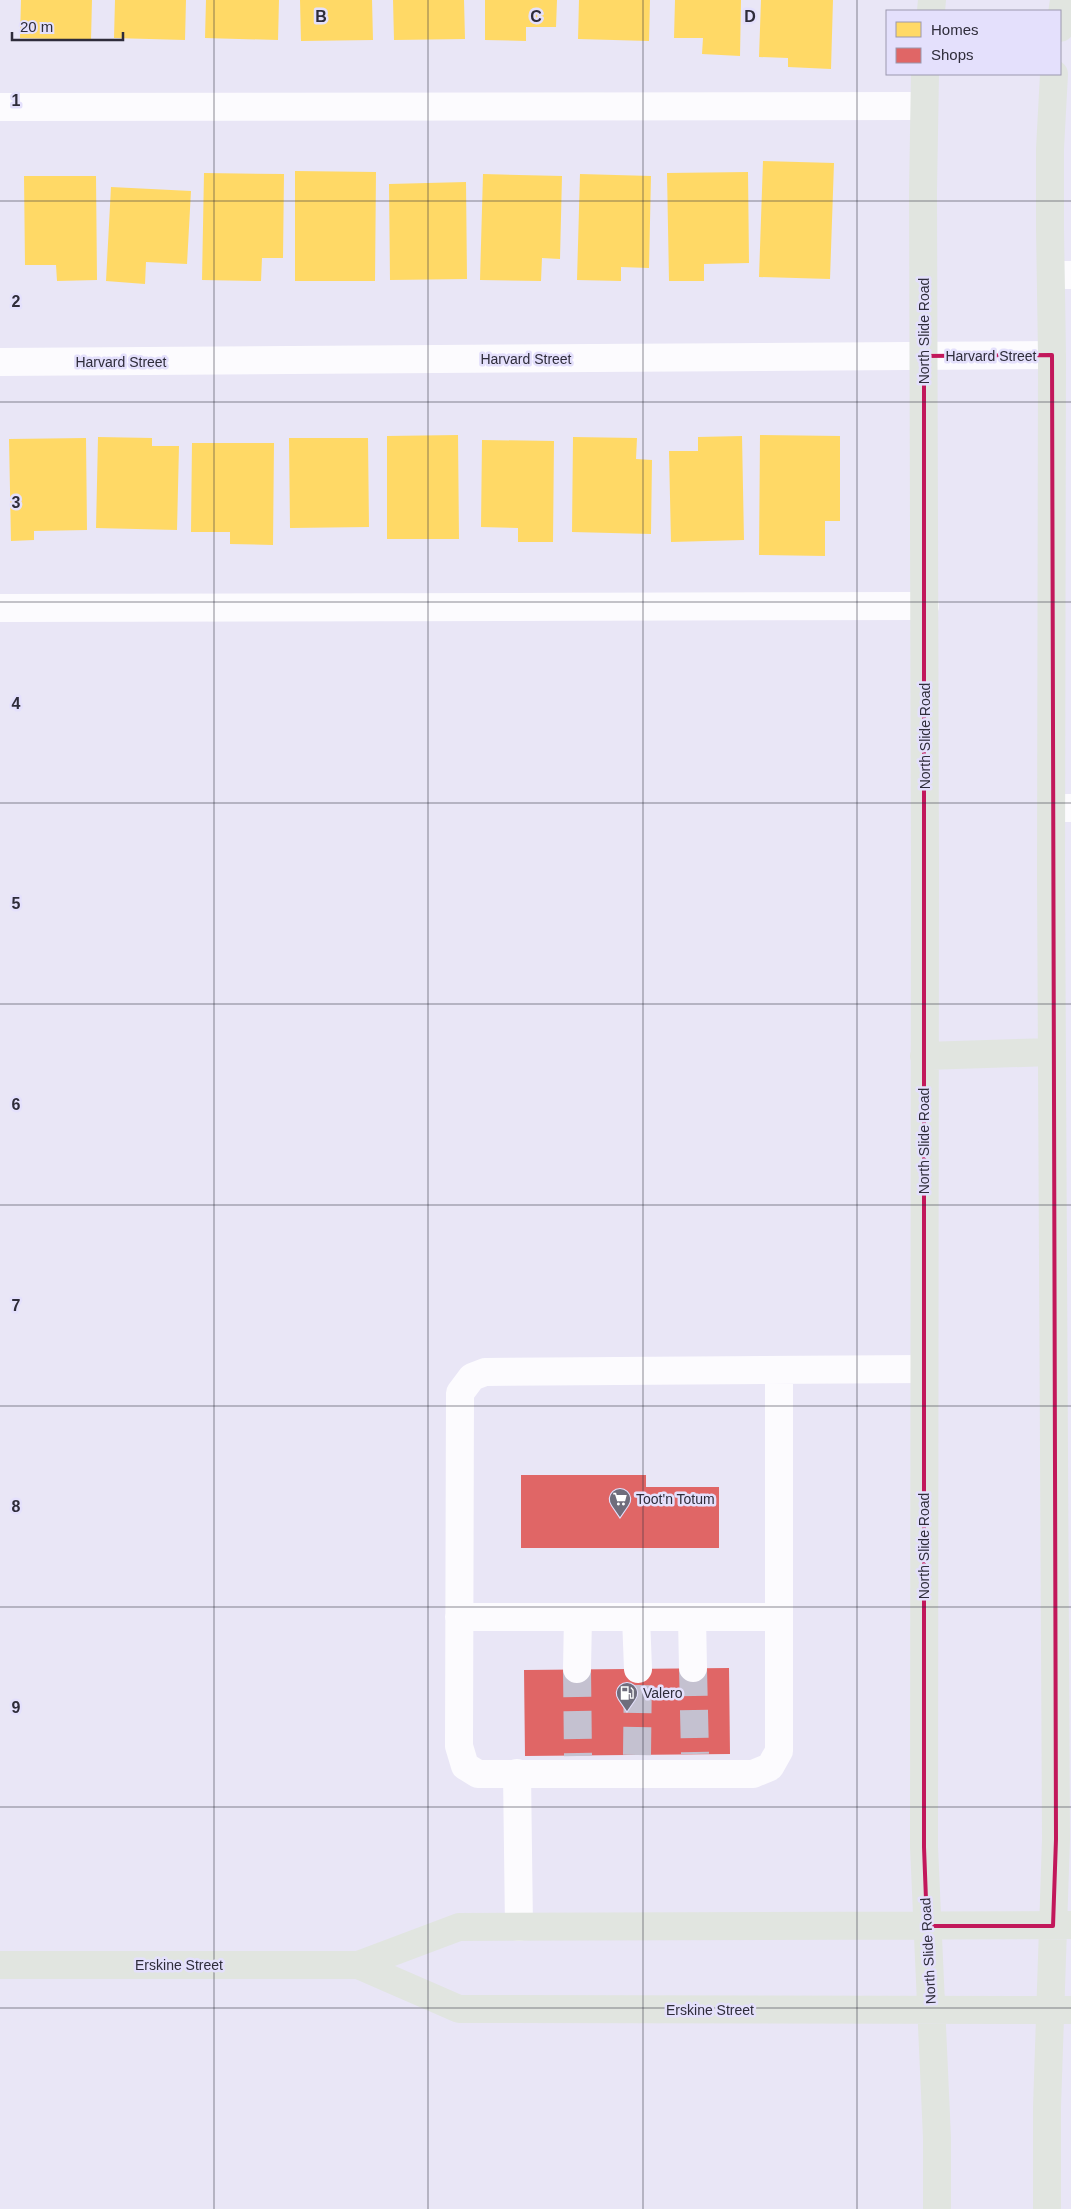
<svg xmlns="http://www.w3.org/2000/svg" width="1071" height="2209" font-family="Arial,sans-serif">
<rect width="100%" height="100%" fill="#e9e6f6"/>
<path fill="#ffd966" d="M21 0H92L91 40 20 38Z
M115 0H186L185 40 114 38Z
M206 0H279L278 40 205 38Z
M300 0H372L373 40 301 41Z
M393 0H464L465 39 394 40Z
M485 0H557L556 27H526V41L485 40Z
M579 0H650L649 41 578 39Z
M675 0H741L740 56 702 54 703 38H674Z
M761 0H833L831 69 788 67V58L759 57Z
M763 161 834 163 830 279 759 277Z
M295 171 376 172 375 281H295Z
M748 172 749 263 704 264V281H669L667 173Z
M204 173 284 174 283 258H262L261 281 202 280Z
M483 174 562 176 560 259 542 258 541 281 480 280Z
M580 174 651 176 649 268 621 267V281L577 280Z
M24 176H96L97 280 57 281 56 265H25Z
M466 182 467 279 390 280 389 184Z
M111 187 191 191 187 264 146 262 145 284 106 281Z
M458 435 459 539H387V436Z
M760 435 840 436V521H825V556L759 555Z
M742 436 744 540 671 542 669 451H698V437Z
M98 437 152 438V446H179L177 530 96 528Z
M573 437 637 438 636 459 652 460 651 534 572 532Z
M86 438 87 530 34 531V540L11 541 9 439Z
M289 438H368L369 527 290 528Z
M482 440 554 441 553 542H518V528L481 527Z
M192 443H274L273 545 230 544V532H191Z"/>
<path fill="#e06666" d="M521 1475H646V1487H719V1548H521Z
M729 1668 730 1754 525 1756 524 1670Z"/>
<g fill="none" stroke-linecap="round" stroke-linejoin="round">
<path stroke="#c4c1d0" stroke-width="28" stroke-dasharray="28 14" stroke-linecap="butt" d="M693 1668 695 1754
M577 1669 578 1756
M637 1755 638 1669"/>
<path stroke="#fcfbfe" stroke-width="28" d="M0 107 924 106
M1051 275H1071
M0 362 1052 355
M0 608 925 606
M1052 808H1071
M779 1370V1751L770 1767 753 1774H478L465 1766 459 1746 460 1393 472 1377 485 1372 924 1369
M459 1617H779
M636 1617 638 1669
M692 1617 693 1668
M577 1669 578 1617
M517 1773 519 1927"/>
<path stroke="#e1e5e0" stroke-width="28" d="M931 11 932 0
M1060 28 1064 0
M925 74 923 191 925 864 924 1847 937 2138V2209
M924 1056 1052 1052
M0 1965H358L459 1927 1070 1925
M358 1965 459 2009 1071 2010
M1047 2209V2107L1056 1839 1051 876 1052 355 1050 229V149L1054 74"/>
</g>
<path fill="none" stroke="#c2185b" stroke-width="4" stroke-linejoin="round" d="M1052 355 1056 1839 1053 1926H927L924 1847V356Z"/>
<path fill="none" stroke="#2e2c3a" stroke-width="1" stroke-opacity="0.55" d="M214 0V2209M428 0V2209M643 0V2209M857 0V2209M0 201H1071M0 402H1071M0 602H1071M0 803H1071M0 1004H1071M0 1205H1071M0 1406H1071M0 1607H1071M0 1807H1071M0 2008H1071"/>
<defs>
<g id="supermarket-pin" transform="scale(1.125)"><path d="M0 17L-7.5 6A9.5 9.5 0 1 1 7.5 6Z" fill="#6f6d7c" stroke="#e4e0fc"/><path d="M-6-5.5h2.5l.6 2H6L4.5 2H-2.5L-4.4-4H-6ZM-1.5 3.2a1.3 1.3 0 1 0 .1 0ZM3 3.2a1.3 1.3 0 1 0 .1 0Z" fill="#fff"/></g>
<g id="fuel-pin" transform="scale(1.125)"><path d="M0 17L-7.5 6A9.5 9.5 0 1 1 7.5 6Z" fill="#6f6d7c" stroke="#e4e0fc"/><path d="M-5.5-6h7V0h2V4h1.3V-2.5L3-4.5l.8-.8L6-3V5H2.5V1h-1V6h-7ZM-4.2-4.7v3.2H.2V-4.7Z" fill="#fff"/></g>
</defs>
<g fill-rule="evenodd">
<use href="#supermarket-pin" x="620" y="1499"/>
<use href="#fuel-pin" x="627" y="1693"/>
</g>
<g text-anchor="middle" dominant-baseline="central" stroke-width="5" stroke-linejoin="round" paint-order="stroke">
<g font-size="14" fill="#2e2c3a" stroke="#e4e0fc">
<text transform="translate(924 331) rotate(-90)">North Slide Road</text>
<text x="991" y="356">Harvard Street</text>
<text x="526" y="359">Harvard Street</text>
<text x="121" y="362">Harvard Street</text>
<text transform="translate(925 736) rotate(-90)">North Slide Road</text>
<text transform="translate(924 1141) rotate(-90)">North Slide Road</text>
<text transform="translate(924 1546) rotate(-90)">North Slide Road</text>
<text transform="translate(928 1951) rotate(-93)">North Slide Road</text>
<text x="179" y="1965">Erskine Street</text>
<text x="710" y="2010">Erskine Street</text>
</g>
<g font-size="14" fill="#2e2c3a" stroke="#e4e0fc" text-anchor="start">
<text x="636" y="1499">Toot'n Totum</text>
<text x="643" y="1693">Valero</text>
</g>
</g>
<g font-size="16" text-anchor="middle" font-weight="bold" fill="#2e2c3a" stroke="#e4e0fc" stroke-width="5" stroke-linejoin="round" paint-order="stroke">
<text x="321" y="22">B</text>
<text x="536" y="22">C</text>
<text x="750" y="22">D</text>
<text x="16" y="106">1</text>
<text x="16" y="307">2</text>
<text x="16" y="508">3</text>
<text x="16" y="709">4</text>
<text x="16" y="909">5</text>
<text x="16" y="1110">6</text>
<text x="16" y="1311">7</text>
<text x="16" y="1512">8</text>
<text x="16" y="1713">9</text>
</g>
<rect x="886" y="10" width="175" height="65" fill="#e4e0fc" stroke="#9b98ae"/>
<rect x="896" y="22" width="25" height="15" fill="#ffd966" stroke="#9b98ae"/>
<text x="931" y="35" font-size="15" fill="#2e2c3a">Homes</text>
<rect x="896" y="48" width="25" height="15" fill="#e06666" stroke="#9b98ae"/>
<text x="931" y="60" font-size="15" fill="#2e2c3a">Shops</text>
<path d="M12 32v8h111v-8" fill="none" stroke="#2e2c3a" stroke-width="2.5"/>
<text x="20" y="32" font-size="15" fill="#2e2c3a" stroke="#e4e0fc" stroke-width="4" paint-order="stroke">20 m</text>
</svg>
